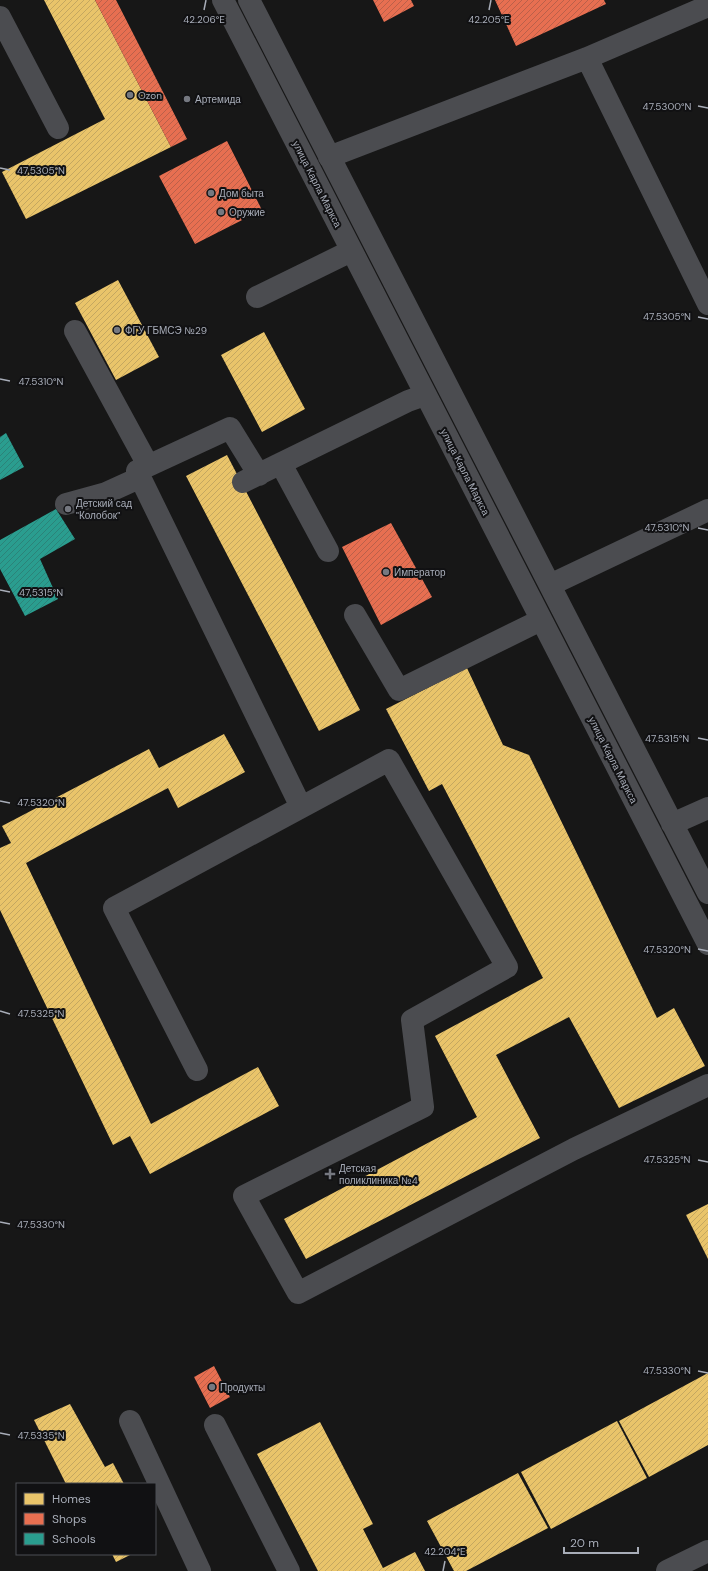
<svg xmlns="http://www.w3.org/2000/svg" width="708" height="1571" font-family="'DM Sans',sans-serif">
<defs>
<pattern id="homes-hatch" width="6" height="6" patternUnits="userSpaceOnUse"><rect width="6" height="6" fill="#e9c46a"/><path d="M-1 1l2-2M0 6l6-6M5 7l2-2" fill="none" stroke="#c4a760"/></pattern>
<pattern id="shops-hatch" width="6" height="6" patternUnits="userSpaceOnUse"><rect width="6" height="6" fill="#e76f51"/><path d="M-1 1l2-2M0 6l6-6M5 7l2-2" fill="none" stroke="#ba604a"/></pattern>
<pattern id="schools-hatch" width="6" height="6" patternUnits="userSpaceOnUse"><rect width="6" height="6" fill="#2a9d8f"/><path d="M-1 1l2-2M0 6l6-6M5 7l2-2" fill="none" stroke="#2c8379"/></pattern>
</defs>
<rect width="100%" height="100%" fill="#171717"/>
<path fill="url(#homes-hatch)" d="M44 0H95L171 147 26 219 2 172 105 119Z
M118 280 159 357 116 380 75 303Z
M264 332 305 409 262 432 221 355Z
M227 455 360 710 319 731 186 476Z
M467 668 503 745 529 755 657 1018 674 1008 705 1066 619 1108 569 1017 496 1055 540 1138 306 1259 284 1219 477 1117 435 1036 543 978 442 784 429 791 386 709Z
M224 734 245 772 178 808 168 788 26 863 151 1124 258 1067 279 1106 150 1174 130 1136 113 1145 0 910V848L11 843 2 826 149 749 159 768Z
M708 1204V1259L686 1215Z
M708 1373V1445L649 1477 619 1421Z
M70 1404 105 1467 113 1463 124 1484H66L34 1420Z
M617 1421 647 1478 551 1529 521 1472Z
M320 1422 373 1524 363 1529 383 1568 415 1552 425 1571H318L257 1454Z
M518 1473 548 1528 466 1571H454L427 1521Z
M112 1554H132L116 1562Z"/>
<path fill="url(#shops-hatch)" d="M95 0H116L187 139 171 147Z
M373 0H411L414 6 384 22Z
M495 0H604L606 4 516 46Z
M227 141 262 210 195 244 159 176Z
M391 523 432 597 381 625 342 547Z
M214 1366 230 1397 210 1408 194 1377Z"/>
<path fill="url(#schools-hatch)" d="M6 433 24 467 0 480V437Z
M56 509 75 539 40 559 58 599 25 616 0 569V540Z"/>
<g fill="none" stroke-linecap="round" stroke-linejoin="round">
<path stroke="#4b4c50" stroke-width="22" d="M223 0 708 944
M249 0 708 893
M0 17 58 128
M587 58 708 304
M329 157 587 58 708 6
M257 297 351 251
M75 331 148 465
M281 464 328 551
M259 475 230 428 137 471 301 807
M243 482 408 401 425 395
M66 504 106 493 139 478
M550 585 708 510
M355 615 399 690 541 620
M672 824 708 808
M197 1070 114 908 389 760 507 967 412 1020 423 1107 244 1196 298 1293 574 1149 708 1085
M130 1421 200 1571
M215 1425 289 1571
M667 1571 708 1551"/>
</g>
<path fill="none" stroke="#a8adb8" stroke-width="1.5" d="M204 10 206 0M489 10 491 0M698 106 708 108M0 168 10 170M698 317 708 319M0 379 10 381M698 528 708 530M0 590 10 592M698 738 708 740M0 801 10 803M698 949 708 951M0 1011 10 1014M698 1160 708 1162M0 1222 10 1224M698 1371 708 1373M0 1433 10 1435M443 1571 445 1561"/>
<g fill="#757880" stroke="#111113" stroke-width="1.5">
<circle cx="130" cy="95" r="4"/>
<circle cx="187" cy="99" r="4"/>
<circle cx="211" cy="193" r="4"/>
<circle cx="221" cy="212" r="4"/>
<circle cx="117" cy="330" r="4"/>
<circle cx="68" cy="509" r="4"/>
<circle cx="386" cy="572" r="4"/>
<path d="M328 1168h4v4h4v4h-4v4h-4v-4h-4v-4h4z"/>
<circle cx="212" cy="1387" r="4"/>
</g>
<g text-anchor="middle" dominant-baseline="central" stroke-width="4" stroke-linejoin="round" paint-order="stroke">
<g font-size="10" fill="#a8adb8" stroke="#111113" text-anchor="start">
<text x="138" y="95">Ozon</text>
<text x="195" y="99">Артемида</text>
<text x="219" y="193">Дом быта</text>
<text x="229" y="212">Оружие</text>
<text x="125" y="330">ФГУ ГБМСЭ №29</text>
<text x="76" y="503">Детский сад<tspan x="76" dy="12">"Колобок"</tspan></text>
<text x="394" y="572">Император</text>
<text x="339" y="1168">Детская<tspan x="339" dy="12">поликлиника №4</tspan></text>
<text x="220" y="1387">Продукты</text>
</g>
<g font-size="10" fill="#a8adb8" stroke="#111113">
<text transform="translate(317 184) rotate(63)">улица Карла Маркса</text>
<text transform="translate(465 472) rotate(63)">улица Карла Маркса</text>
<text transform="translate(613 760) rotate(63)">улица Карла Маркса</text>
</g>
</g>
<g font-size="10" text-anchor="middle" fill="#a8adb8" stroke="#111113" stroke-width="4" stroke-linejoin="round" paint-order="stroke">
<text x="204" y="23">42.206°E</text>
<text x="489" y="23">42.205°E</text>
<text x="667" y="110">47.5300°N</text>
<text x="41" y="174">47.5305°N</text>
<text x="667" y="320">47.5305°N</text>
<text x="41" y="385">47.5310°N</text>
<text x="667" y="531">47.5310°N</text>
<text x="41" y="596">47.5315°N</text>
<text x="667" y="742">47.5315°N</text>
<text x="41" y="806">47.5320°N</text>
<text x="667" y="953">47.5320°N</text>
<text x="41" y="1017">47.5325°N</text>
<text x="667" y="1163">47.5325°N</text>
<text x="41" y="1228">47.5330°N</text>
<text x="667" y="1374">47.5330°N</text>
<text x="41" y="1439">47.5335°N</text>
<text x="445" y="1555">42.204°E</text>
</g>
<rect x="16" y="1483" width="140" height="72" fill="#111113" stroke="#4d4f55"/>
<rect x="24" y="1493" width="20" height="12" fill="#e9c46a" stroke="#4d4f55"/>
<text x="52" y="1503" font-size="12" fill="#a8adb8">Homes</text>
<rect x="24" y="1513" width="20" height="12" fill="#e76f51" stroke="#4d4f55"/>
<text x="52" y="1523" font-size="12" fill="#a8adb8">Shops</text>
<rect x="24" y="1533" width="20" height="12" fill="#2a9d8f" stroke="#4d4f55"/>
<text x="52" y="1543" font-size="12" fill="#a8adb8">Schools</text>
<path d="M564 1547v6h74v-6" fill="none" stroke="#a8adb8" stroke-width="2"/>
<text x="570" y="1547" font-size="12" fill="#a8adb8" stroke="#111113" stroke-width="3" paint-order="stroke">20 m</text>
</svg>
